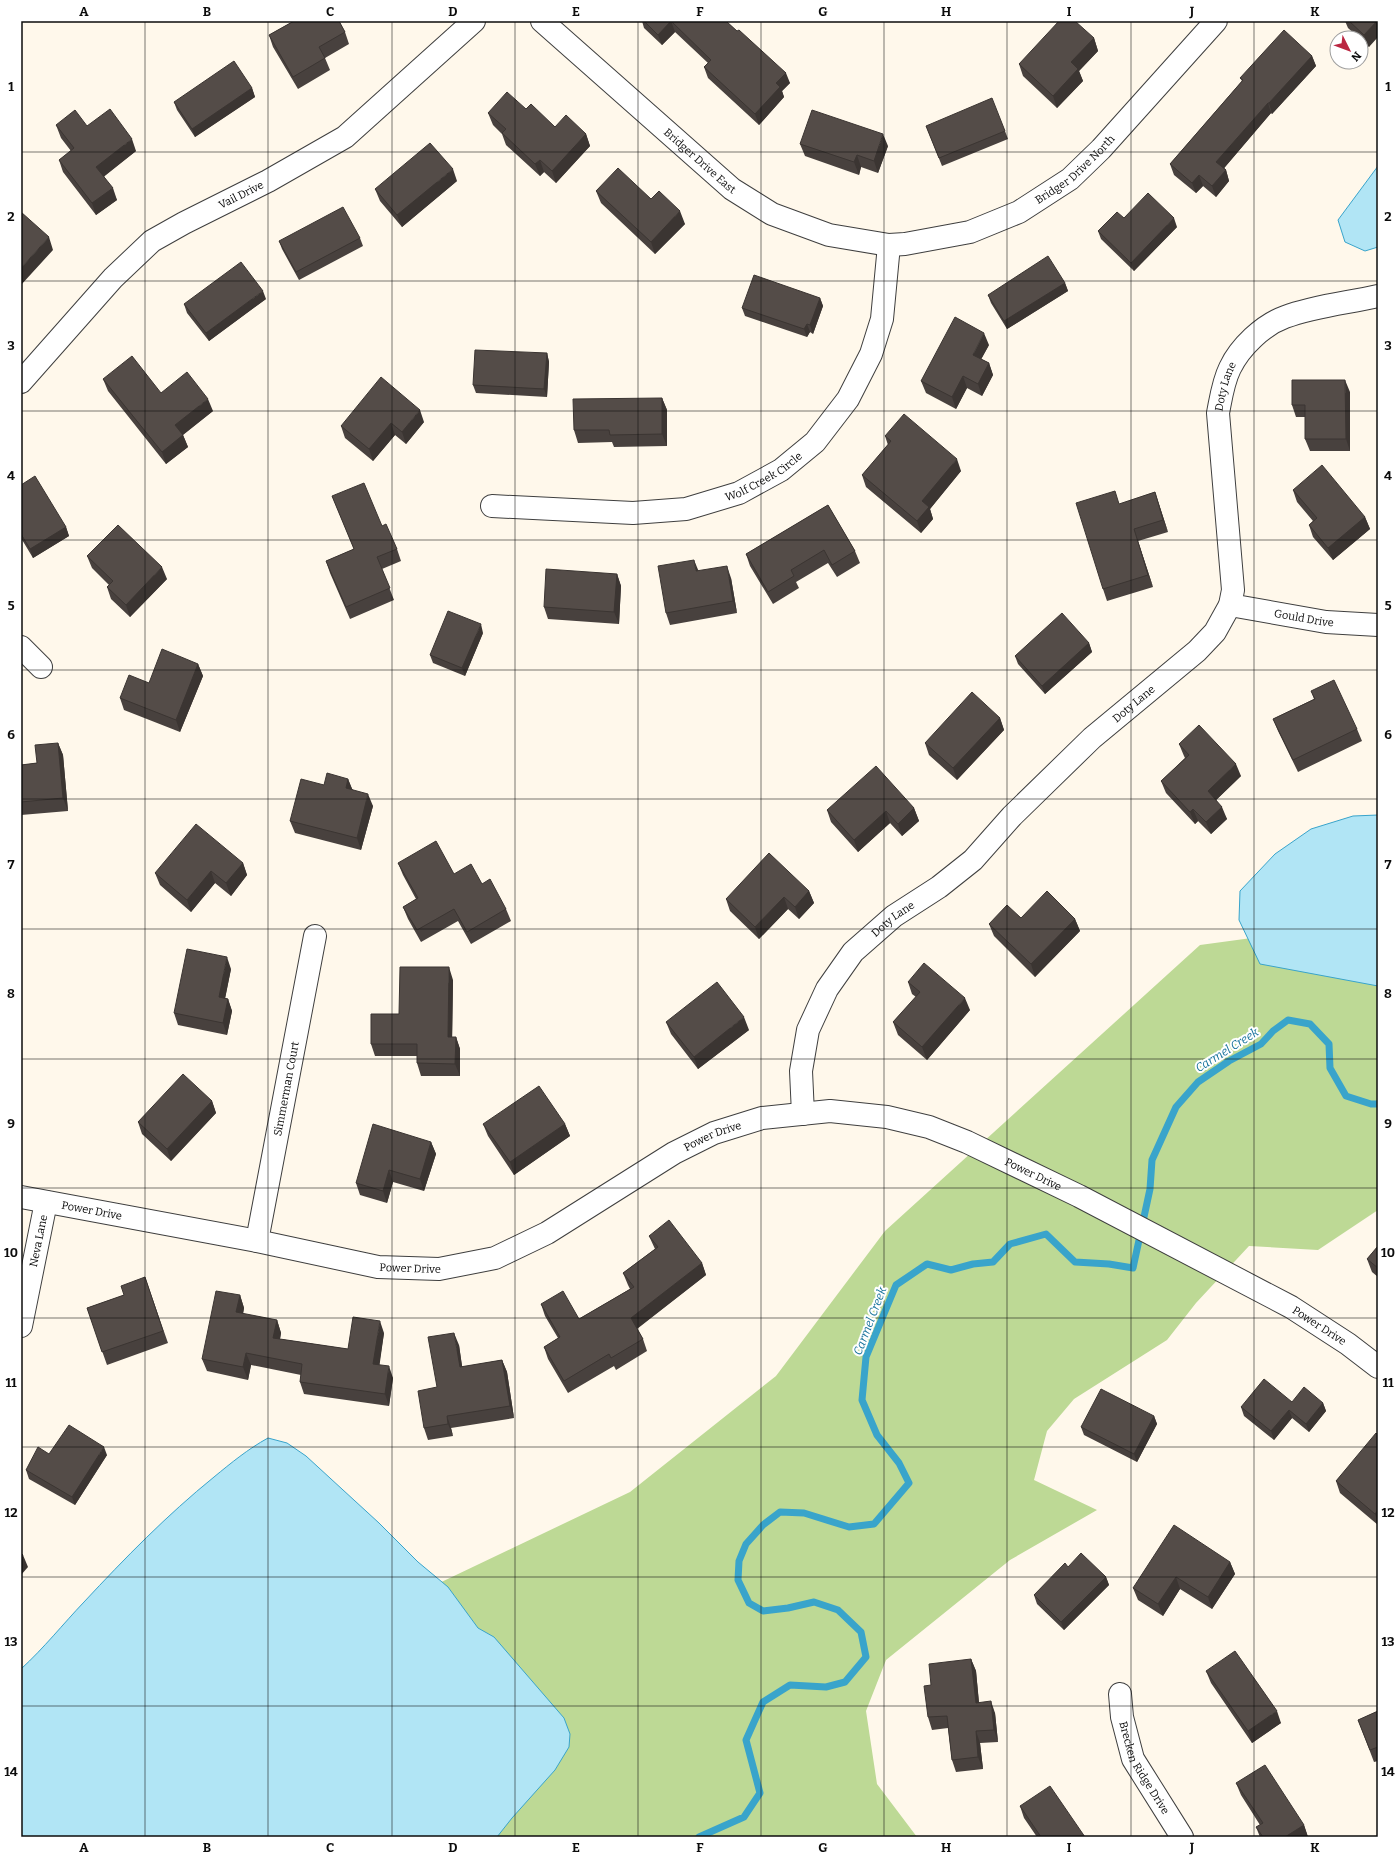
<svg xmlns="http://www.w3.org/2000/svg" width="1399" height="1858" font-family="Bitter,serif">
<rect width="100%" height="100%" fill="#fff8eb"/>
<path fill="#bdd995" d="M1378 921V1210L1318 1250 1249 1246 1196 1303 1167 1340 1074 1399 1047 1431 1034 1480 1097 1510 1010 1560 886 1660 866 1711 877 1784 917 1837H112L368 1617 630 1492 776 1376 885 1231 1200 945Z"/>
<path fill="#b1e5f5" stroke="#39a4cb" d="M1378 166V247L1365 251 1345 242 1338 220Z
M1378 815V986L1260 964 1239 920 1240 891 1275 854 1311 829 1353 816Z
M268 1438 287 1443 306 1456 379 1523 418 1562 448 1587 478 1628 494 1637 564 1718 570 1734 569 1747 555 1770 512 1818 497 1837H21V1669C44 1648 63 1624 84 1602 125 1558 167 1515 214 1477 231 1463 248 1449 268 1438Z"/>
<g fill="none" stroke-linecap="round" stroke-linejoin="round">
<path stroke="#39a4cb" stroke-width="7" d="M699 1837 744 1817 760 1793 746 1740 763 1702 790 1685 826 1687 845 1682 866 1657 861 1632 838 1610 814 1602 788 1608 763 1611 749 1603 738 1580 739 1561 746 1544 763 1525 780 1512 804 1513 849 1527 874 1524 909 1483 899 1463 877 1435 862 1400 866 1357 896 1285 927 1264 951 1270 973 1264 993 1262 1010 1244 1046 1234 1075 1262 1109 1264 1133 1268 1150 1189 1152 1160 1176 1107 1198 1082 1229 1061 1261 1044 1273 1031 1288 1020 1310 1024 1329 1044 1330 1068 1346 1096 1371 1104H1378"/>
<g stroke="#3f3f3f" stroke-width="24">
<g id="street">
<path id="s1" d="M542 21 732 189 772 214 829 235 889 245 905 244 970 232 1019 212 1070 179 1101 149 1216 21"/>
<path id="s2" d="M21 382 113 278 152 241 184 223 268 181 345 137 474 21"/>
<path id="s3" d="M492 506 633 513 686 509 739 493 781 470 815 442 848 399 871 354 882 319 889 245"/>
<path id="s4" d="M1230 605 1326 622 1378 625"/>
<path d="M21 647 41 667"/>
<path id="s5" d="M803 1114 801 1071 808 1030 827 989 853 952 894 916 939 887 973 860 1012 816 1092 738 1197 651 1215 632 1230 605 1233 590 1218 413C1221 398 1223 382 1230 368 1240 347 1263 325 1285 317 1314 306 1347 303 1378 296"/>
<path id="s6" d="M21 1197 257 1241 378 1267 439 1269 495 1258 547 1233 674 1153 714 1133 762 1118 830 1111 887 1117 929 1127 967 1142 1079 1196 1291 1307 1348 1344 1378 1367"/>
<path id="s7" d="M257 1241 315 936"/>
<path id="s8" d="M21 1326 46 1202"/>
<path id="s9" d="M1120 1694 1122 1717 1133 1759 1182 1837"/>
</g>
</g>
<use href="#street" stroke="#fff" stroke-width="22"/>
</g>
<path fill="#48413e" d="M291 21H339L345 32 349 44 325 58 330 70 298 89 273 47 269 35 292 22Z
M642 21H726L790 83 782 91 784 97 759 125 708 78 704 67 708 63 675 32 662 45 644 28Z
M1345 21H1378L1369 47 1361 40V38H1359L1348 28Z
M1094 38 1098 51 1079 71 1083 81 1057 108 1023 76 1019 64Z
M1312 56 1316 66 1272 114 1271 113 1224 168 1226 170 1229 181 1216 197 1203 186 1196 193 1174 175 1170 164 1242 81 1240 78Z
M252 88 255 97 195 137 177 110 174 102Z
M526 109 555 127 586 134 590 146 556 183 544 172 540 176 506 145 502 134 493 125 488 113Z
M56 125 87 126 136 151 104 176 117 200 96 215 63 172 59 160 71 151 61 138Z
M926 126 1005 131 1008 139 942 166Z
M800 144 888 146 878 173 861 167 859 175 805 156Z
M457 181 402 227 380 201 375 189Z
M596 191 651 199 685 224 655 254 601 203Z
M1124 218 1177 227 1134 271 1101 239 1098 231Z
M360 238 363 246 299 280 282 249 279 241Z
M1065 283 1068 291 1007 329 991 303 988 295Z
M820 298 823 306 813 334 810 332 807 337 745 316 742 308Z
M266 299 209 341 187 313 184 304Z
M989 345 981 359 989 363 993 375 982 396 967 388 956 409 926 393 921 381Z
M547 353 549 362 547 397 476 393 473 385Z
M103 379 161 393 213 411 183 435 188 447 166 464 108 391Z
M1350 392V451H1310L1305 439V417H1296L1292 405Z
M662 398 667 410V446L614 447 612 442 578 443 574 430Z
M424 422 406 444 395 435 373 461 345 438 341 426Z
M885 436 961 471 930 509 933 519 921 533 866 487 862 475 888 445Z
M21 485 66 527 69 536 33 558 21 538Z
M1293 490 1365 517 1370 529 1333 560 1313 537 1309 525 1313 521 1297 502Z
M1155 492 1168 532 1138 541 1153 587 1107 601 1103 589 1120 504Z
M332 496 382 526 397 549 401 561 382 569 394 600 350 619 330 573 326 561 354 549Z
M828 505 855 551 860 563 837 577 828 563 796 582 799 588 773 604 750 566 746 554Z
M87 556 167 579 130 617 111 599 107 587 109 585 92 568Z
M617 574 621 586 619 624 548 619 544 607Z
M731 578 737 613 670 625 666 613Z
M483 633 465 676 433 663 430 655Z
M1089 643 1092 652 1045 694 1018 664 1015 656Z
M198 664 203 676 180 732 124 710 120 698 149 683Z
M1311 691 1357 729 1362 741 1298 772 1278 731 1273 719 1314 699Z
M1000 718 1004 730 957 780 929 755 925 743Z
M58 743 63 755 68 811 21 815V765L37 763Z
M1179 744 1241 776 1216 800 1227 819 1211 834 1198 821 1195 824 1166 793 1161 781 1185 758 1184 756Z
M348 779 352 789 373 806 361 850 295 833 290 821 324 785Z
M914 808 919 821 902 836 890 823 858 852 831 822 827 810Z
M243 863 247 875 231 896 215 883 191 912 160 885 155 873Z
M398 863 454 874 482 884 506 909 511 921 471 944 458 921 421 942 408 919 403 907 416 899 403 875Z
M809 891 814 903 799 919 788 909 759 939 730 911 726 899Z
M1021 918 1075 919 1080 931 1035 977 994 936 989 924Z
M231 969 225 998 228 999 232 1011 227 1035 178 1025 174 1013Z
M453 980 452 1037H456L460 1049V1076H421L417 1063V1056H375L371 1044 399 1014Z
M908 982 970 1010 927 1060 898 1035 893 1022 916 997 912 994Z
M666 1022 749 1030 698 1069 671 1034Z
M212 1101 216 1113 171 1161 142 1134 138 1122Z
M483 1124H565L570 1136 514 1175 488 1136Z
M431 1142 436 1154 424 1191 393 1182 387 1203 360 1195 356 1183Z
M649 1236 702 1263 706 1275 637 1329 643 1339 647 1351 616 1370 614 1366 568 1393 548 1359 544 1347 558 1338 545 1316 541 1304 579 1319 630 1289 628 1285 623 1273 655 1249Z
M1378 1246V1277L1372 1272 1367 1259Z
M145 1277 168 1343 107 1365 87 1308 124 1295Z
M240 1295 244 1308 243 1314 277 1320 281 1333 280 1339 348 1349 384 1333 379 1365 393 1378 389 1406 304 1394 300 1382 301 1375 251 1365 248 1380 207 1371 202 1359Z
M459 1345 462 1367 502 1360 507 1372 514 1418 451 1428 453 1436 428 1440 424 1428 437 1387Z
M1323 1403 1326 1411 1309 1432 1292 1418 1274 1440 1244 1416 1241 1407Z
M1154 1416 1157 1424 1137 1462 1084 1435 1081 1427Z
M1378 1435V1525L1340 1493 1336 1481Z
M49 1454 107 1455 75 1505 29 1479 26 1470Z
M1230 1562 1235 1574 1212 1609 1180 1589 1163 1616 1138 1600 1133 1588Z
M1068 1567 1106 1577 1109 1585 1064 1630 1037 1604 1034 1595Z
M971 1659 976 1671 979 1702 995 1713 998 1742 980 1743 983 1769 956 1772 952 1760 948 1728 932 1730 928 1717 931 1685Z
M1206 1671 1281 1723 1252 1743 1211 1683Z
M1378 1711V1761L1374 1762 1358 1720Z
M1236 1783 1304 1825 1308 1837H1260L1256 1827 1260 1825 1241 1795Z
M1020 1806 1085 1837H1037L1024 1818Z"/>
<path fill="#3b3532" d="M671 21 675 32 662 45 658 35Z
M1377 21H1378V37L1369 47 1364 35Z
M1094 38 1098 51 1079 71 1083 81 1057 108 1053 96 1071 62Z
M1312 56 1316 66 1272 114 1269 103Z
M786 73 790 83 782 91 784 97 759 125 755 114 776 83Z
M252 88 255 97 195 137 192 129Z
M1268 103 1271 113 1220 173 1216 162Z
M586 134 590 146 556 183 552 171Z
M883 134 888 146 878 173 874 161Z
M132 139 136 151 101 179 96 167Z
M857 155 861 167 859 175 854 162Z
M540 160 544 172 540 176 535 164Z
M453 169 457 181 402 227 397 215Z
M1226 170 1229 181 1216 197 1212 186Z
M1199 175 1203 186 1196 193 1192 183Z
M113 188 117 200 96 215 92 203Z
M680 211 685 224 655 254 651 242Z
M1174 218 1177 227 1134 271 1131 263Z
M49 237 53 250 21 285V268Z
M1065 283 1068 291 1007 329 1004 321Z
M263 291 266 299 209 341 206 333Z
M820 298 823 306 813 334 810 325Z
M807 324 810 332 807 337 804 329Z
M984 333 989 345 977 367 973 355Z
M547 353 549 362 547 397 544 389Z
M989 363 993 375 982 396 978 384Z
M963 376 967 388 956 409 952 397Z
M1345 380 1350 392V451L1346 439Z
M662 398 667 410V446L662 434Z
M208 399 213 411 180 437 175 425Z
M420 410 424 422 406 444 402 432Z
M391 423 395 435 373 461 369 449Z
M183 435 188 447 166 464 162 452Z
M957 459 961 471 930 509 933 519 921 533 917 521 922 501Z
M1155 492 1159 504 1168 532 1163 520Z
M1365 517 1370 529 1333 560 1328 548Z
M66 527 69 536 33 558 30 549Z
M1134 529 1138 541 1153 587 1148 575Z
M694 560 699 572 696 571Z
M727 566 731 578 737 613 733 601Z
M162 567 167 579 130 617 126 605Z
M617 574 621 586 619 624 614 612Z
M481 624 483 633 465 676 462 668Z
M1089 643 1092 652 1045 694 1042 686Z
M198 664 203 676 180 732 176 720Z
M1000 718 1004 730 957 780 953 768Z
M58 743 63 755 68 811 63 798Z
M1236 764 1241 776 1212 804 1208 791Z
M348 779 353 791 346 788Z
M368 794 373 806 361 850 357 838Z
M1222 807 1227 819 1211 834 1206 822Z
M914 808 919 821 902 836 898 824Z
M1193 809 1198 821 1195 824 1190 812Z
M886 811 890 823 858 852 854 840Z
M243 863 247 875 231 896 226 883Z
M211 871 215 883 191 912 187 900Z
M809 891 814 903 799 919 795 907Z
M784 897 788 909 759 939 755 927Z
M1075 919 1080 931 1035 977 1031 964Z
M227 957 231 969 223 1009 219 997Z
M449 967 453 980 452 1049 448 1037Z
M965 998 970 1010 927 1060 922 1047Z
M228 999 232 1011 227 1035 223 1023Z
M744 1017 749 1030 698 1069 694 1057Z
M456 1037 460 1049V1076L455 1064Z
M212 1101 216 1113 171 1161 167 1149Z
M565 1124 570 1136 514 1175 510 1162Z
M431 1142 436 1154 424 1191 420 1179Z
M389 1170 393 1182 387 1203 383 1191Z
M702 1263 706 1275 635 1330 631 1318Z
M240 1295 244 1308 241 1324 236 1312Z
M277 1320 281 1333 278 1350 273 1338Z
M380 1321 384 1333 378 1376 373 1364Z
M454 1333 459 1345 464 1379 460 1367Z
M246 1353 251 1365 248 1380 243 1367Z
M502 1360 507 1372 514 1418 510 1406Z
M389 1366 393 1378 389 1406 385 1394Z
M1323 1403 1326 1411 1309 1432 1306 1424Z
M1289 1410 1292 1418 1274 1440 1271 1431Z
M447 1416 451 1428 453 1436 448 1424Z
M1154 1416 1157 1424 1137 1462 1134 1454Z
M104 1447 107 1455 75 1505 72 1497Z
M1378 1510V1522L1375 1514Z
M23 1555 28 1567 21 1575V1558Z
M1230 1562 1235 1574 1212 1609 1208 1597Z
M1106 1577 1109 1585 1064 1630 1061 1622Z
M1176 1577 1180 1589 1163 1616 1158 1604Z
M971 1659 976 1671 980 1715 976 1703Z
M991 1701 995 1713 998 1742 994 1730Z
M1277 1711 1281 1723 1252 1743 1248 1731Z
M976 1731 980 1743 983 1769 978 1757Z
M1304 1825 1308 1837H1285Z"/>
<path fill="#544c48" stroke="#3b3532" d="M294 21H339L345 32 319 47 325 58 293 77 269 35Z
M644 21H726L737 31 739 30 786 73 776 83 780 87 755 114 704 67 711 60 671 21 658 35Z
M1059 21H1075L1094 38 1071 62 1078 69 1053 96 1019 64Z
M1349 21H1377L1364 35Z
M1284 30 1312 56 1269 103H1268L1216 162 1226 170 1212 186 1199 175 1192 183 1170 164 1243 80 1240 78Z
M234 61 252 88 192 129 174 102Z
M507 92 526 109 531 104 555 127 566 115 586 134 552 171 540 160 535 164 502 133 506 129 488 113Z
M992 98 1005 131 939 158 926 126Z
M110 109 132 139 96 167 113 188 92 203 59 160 74 148 56 125 75 110 87 126Z
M812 110 883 134 874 161 857 155 854 162 800 144Z
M430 143 453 169 397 215 375 189Z
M618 168 651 199 659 191 680 211 651 242 596 191Z
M1148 193 1174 218 1131 263 1098 231 1117 212 1124 218Z
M343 207 360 238 296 272 279 241Z
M21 212 49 237 21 268Z
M1048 256 1065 283 1004 321 988 295Z
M241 262 263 291 206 333 184 304Z
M754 275 820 298 810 325 807 324 804 329 742 308Z
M955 317 984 333 973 355 989 363 978 384 963 376 952 397 921 381Z
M475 350 547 353 544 389 473 385Z
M132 356 161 393 187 372 208 399 175 425 183 435 162 452 103 379Z
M381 377 420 410 402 432 391 423 369 449 341 426Z
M1292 380H1345L1346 439H1305V405H1292Z
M662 398V434L610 435 609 430H574L573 399Z
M904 414 957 459 922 501 929 507 917 521 862 475 891 441 885 436Z
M1322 465 1365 517 1328 548 1309 525 1317 518 1293 490Z
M35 476 66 527 30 549 21 534V485Z
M364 483 382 526 386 524 397 549 377 557 390 588 346 607 326 561 354 549 332 496Z
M1115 491 1119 504 1155 492 1163 520 1134 529 1148 575 1103 589 1076 503Z
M828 505 855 551 832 565 824 550 791 570 794 576 768 592 746 554Z
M118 525 162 567 126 605 107 587 113 581 87 556Z
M694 560 696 571 727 566 733 601 666 613 658 566Z
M546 569 617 574 614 612 544 607Z
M448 611 481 624 462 668 430 655Z
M1062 613 1089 643 1042 686 1015 656Z
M162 649 198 664 176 720 120 698 129 675 149 683Z
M1334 680 1357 729 1293 760 1273 719 1315 699 1311 691Z
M972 692 1000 718 953 768 925 743Z
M1199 725 1236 764 1208 791 1222 807 1206 822 1193 809 1190 812 1161 781 1189 755 1179 744Z
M58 743 63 798 21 802V765L37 763 35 745Z
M876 766 914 808 898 824 886 811 854 840 827 810Z
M327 773 348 779 346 788 368 794 357 838 290 821 301 779 324 785Z
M196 824 243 863 226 883 211 871 187 900 155 873Z
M436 841 454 874 471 864 482 884 490 879 506 909 467 932 454 909 417 930 403 907 418 898 398 863Z
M769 853 809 891 795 907 784 897 755 927 726 899Z
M1047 891 1075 919 1031 964 989 924 1007 905 1021 918Z
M187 949 227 957 219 997 228 999 223 1023 174 1013Z
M924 963 965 998 922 1047 893 1022 920 992 908 982Z
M400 967H449L448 1037H456L455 1064 417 1063V1044H371V1014H399Z
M717 982 744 1017 694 1057 666 1022Z
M183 1074 212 1101 167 1149 138 1122Z
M539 1086 565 1124 510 1162 483 1124Z
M373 1124 431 1142 420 1179 389 1170 383 1191 356 1183Z
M669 1220 702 1263 631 1318 643 1339 611 1358 609 1354 564 1381 544 1347 560 1337 541 1304 563 1291 579 1319 634 1287 623 1273 658 1247 649 1236Z
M1378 1246V1268L1367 1259Z
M145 1277 163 1331 102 1352 87 1308 124 1295 121 1286Z
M216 1291 240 1295 236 1312 277 1320 273 1338 348 1349 353 1317 380 1321 373 1364 389 1366 385 1394 300 1382 302 1364 246 1353 243 1367 202 1359Z
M454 1333 460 1367 502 1360 510 1406 447 1416 448 1424 424 1428 418 1391 437 1387 428 1337Z
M1264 1379 1292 1402 1304 1387 1323 1403 1306 1424 1289 1410 1271 1431 1241 1407Z
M1101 1389 1154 1416 1134 1454 1081 1427Z
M69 1425 104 1447 72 1497 26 1470 38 1447 49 1454Z
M1376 1433 1378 1435V1510L1375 1514 1336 1481Z
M1174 1525 1230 1562 1208 1597 1176 1577 1158 1604 1133 1588Z
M21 1553 23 1555 21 1558Z
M1081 1553 1106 1577 1061 1622 1034 1595 1065 1563 1068 1567Z
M1235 1651 1277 1711 1248 1731 1206 1671Z
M971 1659 976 1703 991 1701 994 1730 976 1731 978 1757 952 1760 947 1716 928 1717 924 1686 931 1685 929 1664Z
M1378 1711V1747L1370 1750 1358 1720Z
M1265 1765 1304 1825 1285 1837H1263L1256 1827 1263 1823 1236 1783Z
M1050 1786 1085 1837H1041L1020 1806Z"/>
<path fill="none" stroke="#0c0c0c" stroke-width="1" stroke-opacity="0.55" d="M145 21V1837M268 21V1837M392 21V1837M515 21V1837M638 21V1837M761 21V1837M884 21V1837M1007 21V1837M1131 21V1837M1254 21V1837M21 152H1378M21 281H1378M21 411H1378M21 540H1378M21 670H1378M21 799H1378M21 929H1378M21 1059H1378M21 1188H1378M21 1318H1378M21 1447H1378M21 1577H1378M21 1706H1378"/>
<g text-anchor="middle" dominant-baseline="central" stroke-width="4" stroke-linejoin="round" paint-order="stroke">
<g font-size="11" fill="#0c0c0c" stroke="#fff">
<text stroke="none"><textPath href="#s1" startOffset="211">Bridger Drive East</textPath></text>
<text stroke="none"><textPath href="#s1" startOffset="628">Bridger Drive North</textPath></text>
<text stroke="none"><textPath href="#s2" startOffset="293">Vail Drive</textPath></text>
<text stroke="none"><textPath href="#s5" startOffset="911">Doty Lane</textPath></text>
<text stroke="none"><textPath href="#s3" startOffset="279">Wolf Creek Circle</textPath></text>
<text stroke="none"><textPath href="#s4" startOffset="75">Gould Drive</textPath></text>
<text stroke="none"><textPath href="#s5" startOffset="551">Doty Lane</textPath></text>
<text stroke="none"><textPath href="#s5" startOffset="227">Doty Lane</textPath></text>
<text stroke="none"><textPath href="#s7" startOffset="155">Simmerman Court</textPath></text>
<text stroke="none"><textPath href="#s6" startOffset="732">Power Drive</textPath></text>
<text stroke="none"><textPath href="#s6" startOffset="1068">Power Drive</textPath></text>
<text stroke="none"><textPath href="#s6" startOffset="72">Power Drive</textPath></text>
<text stroke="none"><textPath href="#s8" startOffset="87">Neva Lane</textPath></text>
<text stroke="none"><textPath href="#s6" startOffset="396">Power Drive</textPath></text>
<text stroke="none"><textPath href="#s6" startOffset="1392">Power Drive</textPath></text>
<text stroke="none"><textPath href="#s9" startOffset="79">Brecken Ridge Drive</textPath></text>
</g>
<g font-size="12" font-style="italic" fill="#17739c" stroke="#fff">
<text transform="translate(1227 1050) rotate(-32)">Carmel Creek</text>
<text transform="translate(870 1321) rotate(-69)">Carmel Creek</text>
</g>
</g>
<rect width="1399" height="1858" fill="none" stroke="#ffffff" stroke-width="44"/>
<g transform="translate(1349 50) rotate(132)"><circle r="19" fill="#ffffff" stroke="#9e9e9e"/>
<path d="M0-3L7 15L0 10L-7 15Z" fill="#ba2641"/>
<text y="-6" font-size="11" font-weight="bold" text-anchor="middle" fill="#0c0c0c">N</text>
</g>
<rect x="22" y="22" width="1355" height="1814" fill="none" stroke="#0c0c0c" stroke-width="1.5"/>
<g font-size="13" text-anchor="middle" font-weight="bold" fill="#0c0c0c">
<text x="84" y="16">A</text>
<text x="207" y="16">B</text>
<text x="330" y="16">C</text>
<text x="453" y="16">D</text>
<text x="576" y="16">E</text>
<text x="700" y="16">F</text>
<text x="823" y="16">G</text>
<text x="946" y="16">H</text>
<text x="1069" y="16">I</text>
<text x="1192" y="16">J</text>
<text x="1315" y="16">K</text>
<text x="11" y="91">1</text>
<text x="1388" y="91">1</text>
<text x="11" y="221">2</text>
<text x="1388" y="221">2</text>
<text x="11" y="350">3</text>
<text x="1388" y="350">3</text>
<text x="11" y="480">4</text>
<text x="1388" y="480">4</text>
<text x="11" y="610">5</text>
<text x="1388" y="610">5</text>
<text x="11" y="739">6</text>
<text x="1388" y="739">6</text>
<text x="11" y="869">7</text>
<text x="1388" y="869">7</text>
<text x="11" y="998">8</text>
<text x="1388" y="998">8</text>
<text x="11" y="1128">9</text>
<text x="1388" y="1128">9</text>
<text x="11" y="1257">10</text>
<text x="1388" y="1257">10</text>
<text x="11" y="1387">11</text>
<text x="1388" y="1387">11</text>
<text x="11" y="1517">12</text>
<text x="1388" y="1517">12</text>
<text x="11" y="1646">13</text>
<text x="1388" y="1646">13</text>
<text x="11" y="1776">14</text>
<text x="1388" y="1776">14</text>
<text x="84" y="1852">A</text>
<text x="207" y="1852">B</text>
<text x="330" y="1852">C</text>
<text x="453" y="1852">D</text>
<text x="576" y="1852">E</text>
<text x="700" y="1852">F</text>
<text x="823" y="1852">G</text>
<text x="946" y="1852">H</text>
<text x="1069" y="1852">I</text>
<text x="1192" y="1852">J</text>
<text x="1315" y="1852">K</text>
</g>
</svg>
